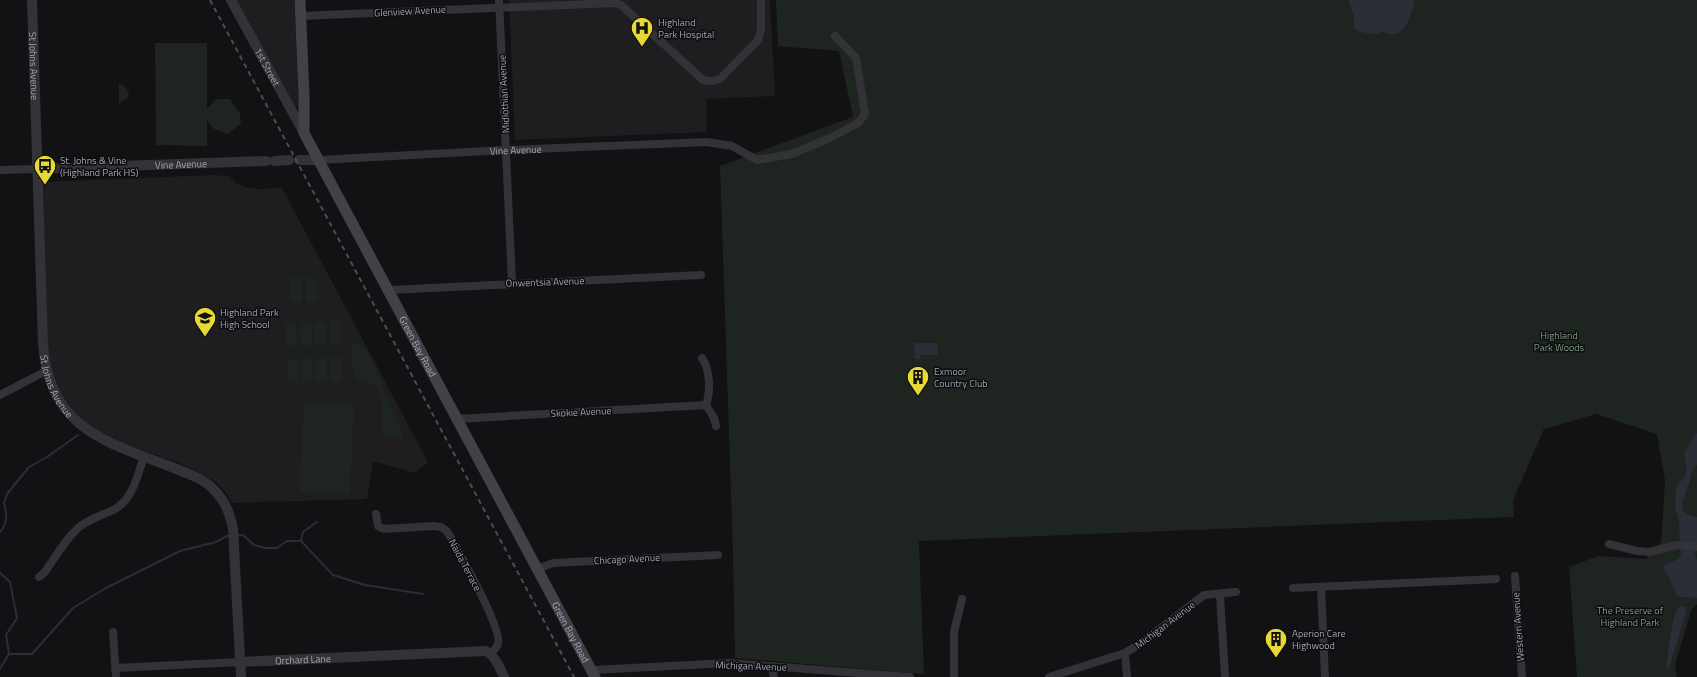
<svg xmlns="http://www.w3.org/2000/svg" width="1697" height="677" font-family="'Titillium Web',sans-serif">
<rect width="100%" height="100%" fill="#121113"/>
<path fill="#1e1d20" d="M236 0H294L299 106 295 107Z
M509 0H770L775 96 706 99 707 132 515 140Z
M213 175 229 176 236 183 245 187 259 189 282 188 428 462 415 473 373 461 367 499 232 503 226 493 215 481 204 475 182 464 125 444 106 436 88 425 72 410 62 396 54 380 47 348 43 182Z"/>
<path fill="#1e2520" d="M776 0H1697V604L1691 611 1675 665 1677 677H1577L1569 567 1598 556 1646 559 1661 542 1662 532 1665 481 1657 434 1596 414 1544 429 1513 500 1514 517 919 541 924 674 735 658 733 554 720 166 853 117 839 51 778 46Z
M155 43H207V109L216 99H230L240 113 241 124 227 134 214 129 207 121V146L156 145Z
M119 83 126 88 129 93 127 99 119 103Z
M291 278H301L302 302H291Z
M305 278H316L317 301 306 302Z
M329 321H340L341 344 330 345Z
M300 322H311L312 346H301Z
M315 322H325L326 345H315Z
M285 323H296L297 346 286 347Z
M357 342C373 350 382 387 389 403 393 414 400 424 403 435L401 438H385C376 424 387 405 378 390 373 381 363 385 356 379 351 375 351 349 353 343Z
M341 357 342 381H331L330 358Z
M312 358 313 382H302L301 359Z
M316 358H327V381L316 382Z
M287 359H298V382L288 383Z
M304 402 354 404 350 494 299 492Z"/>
<path fill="#2b2e37" d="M1348 0H1414C1413 10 1407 33 1394 34 1390 35 1386 32 1382 32 1377 32 1380 34 1376 34 1369 34 1360 32 1354 29V16Z
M914 343H937L938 355H920V359H915Z
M1697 433V464L1692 471 1689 484 1682 503 1683 511 1687 515 1697 517V545L1695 553 1697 561V598L1680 597 1676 594 1668 575 1663 571 1664 566 1678 559 1681 556 1679 522 1675 506 1676 487 1686 475 1687 468 1684 453Z
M1682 606 1686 607V612L1669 669 1667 667C1667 656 1672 618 1677 610 1678 608 1680 607 1682 606Z"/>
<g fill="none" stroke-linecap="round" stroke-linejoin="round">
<path stroke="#2b2e37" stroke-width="2" d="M0 532C8 523 7 514 4 503L7 494 29 467 47 457 78 435
M237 536 243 535 254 545 265 548H277L287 541H301L333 575 365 585 423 594
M301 541 303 532 317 522
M0 573 10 582 17 618 6 635 9 654 0 669
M9 654H32L73 608 106 588 180 551 216 542 227 536H231"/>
<g stroke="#333337" stroke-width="8">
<path d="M499 0 512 283"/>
<path d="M300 16 615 3 621 5 703 80 712 81 720 79 758 40 761 30V0"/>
<path id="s1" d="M318 160 506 150 707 142 732 146 757 160 792 154 832 137 858 123 865 114 856 58 835 36"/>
<path d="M0 170 37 169"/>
<path d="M389 290 701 275"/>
<path d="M702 358C710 370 711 391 706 405"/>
<path d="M0 395 46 371"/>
<path d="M706 405 714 418 716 426"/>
<path d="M456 419 706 405"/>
<path d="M376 514 378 526 384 529 433 526 441 527 447 531C457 549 503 629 498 644 497 647 493 651 491 654"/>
<path d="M1609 544 1637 551 1649 552 1678 545 1697 547"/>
<path d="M537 569 553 563 718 555"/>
<path d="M1515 576 1522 677"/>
<path d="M39 577 44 573C55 558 64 541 77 529 89 518 102 516 115 509 133 499 138 474 144 456"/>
<path d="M1293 588 1496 579"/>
<path d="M1321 588 1325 677"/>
<path d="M1220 594 1225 677"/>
<path d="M113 632 116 677"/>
<path d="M1125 653 1127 677"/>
<path d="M771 666 774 677"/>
<path d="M115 668 240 662"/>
<path d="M592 670 729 663 910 677"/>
<path d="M954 677V632L962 599"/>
<path d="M1049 677 1125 653 1143 642 1204 595 1236 592"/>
</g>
<g stroke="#333337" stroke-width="10">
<path id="s2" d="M32 0 43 344C50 443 128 445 200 479 220 491 229 507 233 529L241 677"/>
<path id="s3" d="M231 0 304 133"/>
<path d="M299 160H318"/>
<path d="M274 161 289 160"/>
<path id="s4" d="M37 169 266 161"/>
<path id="s5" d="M240 662 486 651C495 656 500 668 504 677"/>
</g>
<path stroke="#414147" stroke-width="11" id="s6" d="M300 0 304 95V133L595 677"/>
<path stroke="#4c4c52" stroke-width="2" stroke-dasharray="5 4" stroke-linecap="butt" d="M210 0 574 677"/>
</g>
<defs>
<g id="hospital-pin" transform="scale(1.15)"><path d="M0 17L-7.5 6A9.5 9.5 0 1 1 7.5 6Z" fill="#e6d936" stroke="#0d0c0e"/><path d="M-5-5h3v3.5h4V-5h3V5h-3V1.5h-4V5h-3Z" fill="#111"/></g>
<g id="bus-pin" transform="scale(1.15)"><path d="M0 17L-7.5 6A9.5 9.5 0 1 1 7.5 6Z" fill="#e6d936" stroke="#0d0c0e"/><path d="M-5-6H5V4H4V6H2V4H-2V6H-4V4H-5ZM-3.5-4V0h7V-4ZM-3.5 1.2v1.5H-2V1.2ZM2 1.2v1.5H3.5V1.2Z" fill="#111"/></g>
<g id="school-pin" transform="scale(1.15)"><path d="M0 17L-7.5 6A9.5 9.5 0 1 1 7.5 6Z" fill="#e6d936" stroke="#0d0c0e"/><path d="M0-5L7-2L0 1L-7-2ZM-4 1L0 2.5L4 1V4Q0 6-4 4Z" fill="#111"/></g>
<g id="building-pin" transform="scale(1.15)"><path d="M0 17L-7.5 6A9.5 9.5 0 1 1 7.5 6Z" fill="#e6d936" stroke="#0d0c0e"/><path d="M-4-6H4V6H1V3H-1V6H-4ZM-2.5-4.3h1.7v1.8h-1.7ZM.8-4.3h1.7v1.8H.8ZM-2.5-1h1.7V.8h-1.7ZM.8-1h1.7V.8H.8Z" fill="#111"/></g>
</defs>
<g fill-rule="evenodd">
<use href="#hospital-pin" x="642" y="28"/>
<use href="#bus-pin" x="45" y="166"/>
<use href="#school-pin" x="205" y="318"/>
<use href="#building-pin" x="918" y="377"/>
<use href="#building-pin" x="1276" y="639"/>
</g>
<g text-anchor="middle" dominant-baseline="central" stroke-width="3" stroke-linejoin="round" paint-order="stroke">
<g font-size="10" fill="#a3a4b3" stroke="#0d0c0e">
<text transform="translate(410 11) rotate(-3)">Glenview Avenue</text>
<text stroke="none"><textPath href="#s2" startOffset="66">St Johns Avenue</textPath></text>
<text stroke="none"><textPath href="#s3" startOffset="76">1st Street</textPath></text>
<text transform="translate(504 94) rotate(-93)">Midlothian Avenue</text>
<text stroke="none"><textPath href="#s1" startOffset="198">Vine Avenue</textPath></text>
<text stroke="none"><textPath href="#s4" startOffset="144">Vine Avenue</textPath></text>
<text transform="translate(545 282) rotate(-2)">Onwentsia Avenue</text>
<text stroke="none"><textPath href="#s6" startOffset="375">Green Bay Road</textPath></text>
<text stroke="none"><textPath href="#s2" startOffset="389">St Johns Avenue</textPath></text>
<text transform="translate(581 412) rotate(-3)">Skokie Avenue</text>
<text transform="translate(627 559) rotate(-3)">Chicago Avenue</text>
<text transform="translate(465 565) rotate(62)">Naida Terrace</text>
<text transform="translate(1165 625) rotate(-37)">Michigan Avenue</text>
<text transform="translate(1518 627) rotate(-94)">Western Avenue</text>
<text stroke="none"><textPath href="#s6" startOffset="699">Green Bay Road</textPath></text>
<text stroke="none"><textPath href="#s5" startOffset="63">Orchard Lane</textPath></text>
<text transform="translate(751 666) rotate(2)">Michigan Avenue</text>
</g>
<g font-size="10" fill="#a3a4b3" stroke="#0d0c0e" text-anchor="start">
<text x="658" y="22">Highland<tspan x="658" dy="12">Park Hospital</tspan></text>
<text x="60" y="160">St. Johns &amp; Vine<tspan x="60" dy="12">(Highland Park HS)</tspan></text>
<text x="220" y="312">Highland Park<tspan x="220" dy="12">High School</tspan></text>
<text x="934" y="371">Exmoor<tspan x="934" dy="12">Country Club</tspan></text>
<text x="1292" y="633">Aperion Care<tspan x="1292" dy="12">Highwood</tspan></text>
</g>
<g font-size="10" fill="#7b9d86" stroke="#0d0c0e">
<text x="1559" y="335">Highland<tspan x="1559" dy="12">Park Woods</tspan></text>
<text x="1630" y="610">The Preserve of<tspan x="1630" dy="12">Highland Park</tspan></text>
</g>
</g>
</svg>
